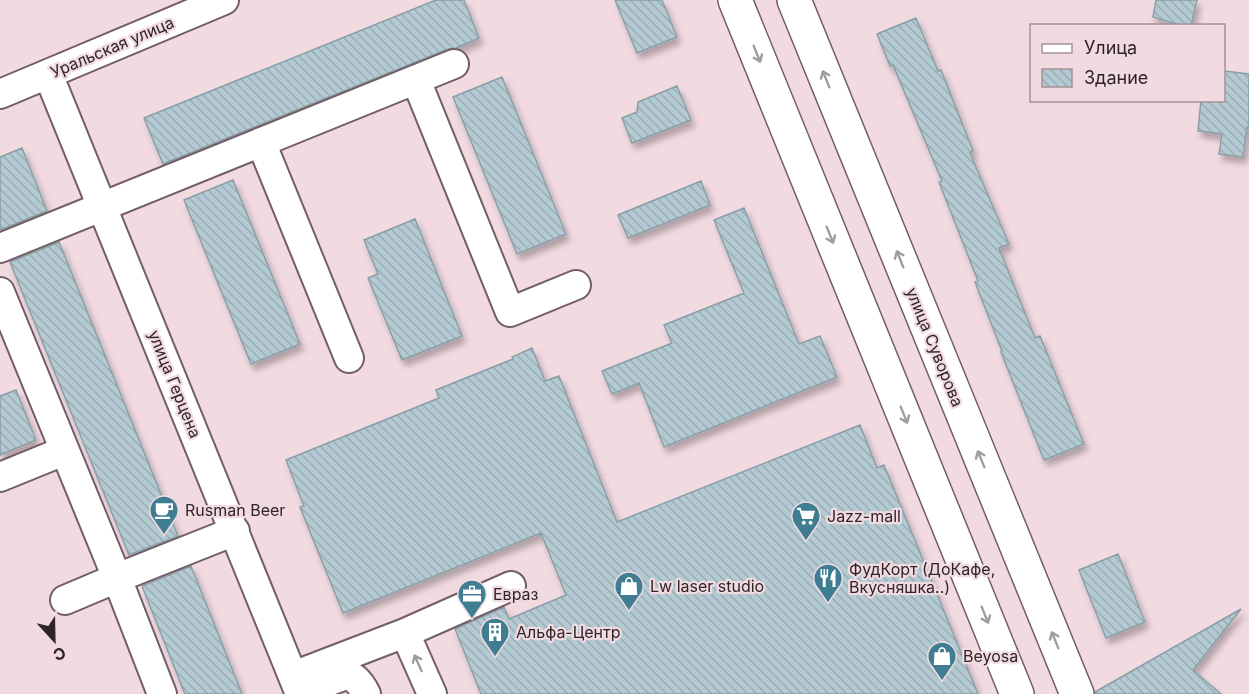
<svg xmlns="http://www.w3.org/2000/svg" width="1249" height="694" font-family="Inter,sans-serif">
<defs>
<pattern id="building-back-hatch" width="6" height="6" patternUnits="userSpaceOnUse" patternTransform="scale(1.5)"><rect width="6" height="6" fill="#b3cad3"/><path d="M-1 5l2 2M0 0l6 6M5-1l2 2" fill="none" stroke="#9aadb5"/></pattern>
<filter id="shadow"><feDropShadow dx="3.5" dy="6" stdDeviation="3" flood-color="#0004"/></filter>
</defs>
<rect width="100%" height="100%" fill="#f2dae1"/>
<path fill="url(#building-back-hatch)" stroke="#899fa8" stroke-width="1.5" filter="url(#shadow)" d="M436 0H464L479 38 456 48 448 49 163 164 144 118Z
M615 0H662L677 37 637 53Z
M1156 0H1197L1191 26H1183L1153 17Z
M916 18 938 71 941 70 973 151 970 153 1009 244 999 248 1035 338 1040 336 1084 444 1044 460 1001 352 1002 351 975 282 978 281 939 182 942 181 893 65 890 66 877 34Z
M1224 71 1249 74V128L1247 127 1243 157 1219 154 1222 134 1198 131 1201 100H1224Z
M502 77 566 234 517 254 453 97Z
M677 86 691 120 632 143 622 118 637 112 638 102Z
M22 148 47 211 0 230V157Z
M233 180 300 344 251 364 184 200Z
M701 181 710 205 628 238 618 215Z
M744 208 799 344 820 336 837 377 664 447 639 383 612 394 602 371 672 343 664 325 744 293 714 220Z
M415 219 462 336 402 360 368 278 378 274 364 240Z
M59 242 178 536 129 555 10 262Z
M532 348 545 381 559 376 617 522 860 425 877 468 884 465 978 694H481L455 629 504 607 509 619 566 595 541 533 343 613 300 507 304 506 286 460 439 398 436 390 513 359 512 357Z
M16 390 36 440 0 455V396Z
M1118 554 1145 622 1106 638 1079 570Z
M191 566 242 694H185L142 586Z
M1241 609 1193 670 1221 694H1095V692Z"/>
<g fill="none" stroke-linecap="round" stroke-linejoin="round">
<g stroke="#735e65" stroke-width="32">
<path id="minor" d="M48 74 300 694
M416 80 510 312 576 285
M0 94 224 0
M261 142 349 358
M0 248 454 64
M0 292 117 578 235 531
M0 477 64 451
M65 600 117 578 162 694
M405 633 432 694
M293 676 405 633 511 586
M316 686 346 675C356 676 362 686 366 694"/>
</g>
<g stroke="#735e65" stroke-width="36">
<path id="major" d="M735 0 1017 694
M794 0 1077 694"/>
</g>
<use href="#minor" stroke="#fff" stroke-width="28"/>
<use href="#major" stroke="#fff" stroke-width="33"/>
</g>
<defs><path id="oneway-shaft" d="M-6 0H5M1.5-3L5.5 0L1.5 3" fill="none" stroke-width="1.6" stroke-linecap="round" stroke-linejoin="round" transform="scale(1.5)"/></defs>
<g stroke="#a19d9e">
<use href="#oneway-shaft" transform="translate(757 54) rotate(68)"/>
<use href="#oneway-shaft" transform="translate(826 79) rotate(-112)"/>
<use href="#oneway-shaft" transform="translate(830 235) rotate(68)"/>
<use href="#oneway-shaft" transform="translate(900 259) rotate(-112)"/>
<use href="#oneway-shaft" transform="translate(904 415) rotate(68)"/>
<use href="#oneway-shaft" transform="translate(981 459) rotate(-112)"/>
<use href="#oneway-shaft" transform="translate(985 615) rotate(68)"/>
<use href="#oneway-shaft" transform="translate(1055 640) rotate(-112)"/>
<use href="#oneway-shaft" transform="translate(418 663) rotate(-114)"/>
</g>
<defs>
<g id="cafe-pin" transform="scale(1.5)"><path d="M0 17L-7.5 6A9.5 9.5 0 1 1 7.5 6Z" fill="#3e7d92" stroke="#f2dae1"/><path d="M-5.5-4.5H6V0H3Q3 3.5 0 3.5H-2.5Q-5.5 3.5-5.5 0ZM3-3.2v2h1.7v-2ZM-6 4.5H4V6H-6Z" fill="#fff"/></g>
<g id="supermarket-pin" transform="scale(1.5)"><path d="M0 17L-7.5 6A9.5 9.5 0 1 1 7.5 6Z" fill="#3e7d92" stroke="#f2dae1"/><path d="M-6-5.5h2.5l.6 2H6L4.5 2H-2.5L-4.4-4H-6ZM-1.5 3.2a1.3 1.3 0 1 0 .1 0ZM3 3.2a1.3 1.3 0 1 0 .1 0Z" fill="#fff"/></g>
<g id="restaurant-pin" transform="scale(1.5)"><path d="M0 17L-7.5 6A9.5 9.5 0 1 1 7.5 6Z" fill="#3e7d92" stroke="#f2dae1"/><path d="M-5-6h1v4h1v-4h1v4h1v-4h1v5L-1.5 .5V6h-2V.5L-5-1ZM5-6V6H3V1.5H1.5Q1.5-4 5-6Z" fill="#fff"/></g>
<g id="shop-pin" transform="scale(1.5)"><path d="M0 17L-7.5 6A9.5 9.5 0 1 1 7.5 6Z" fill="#3e7d92" stroke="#f2dae1"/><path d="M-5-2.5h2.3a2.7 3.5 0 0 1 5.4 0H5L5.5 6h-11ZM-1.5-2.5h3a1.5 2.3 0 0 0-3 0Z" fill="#fff"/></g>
<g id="office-pin" transform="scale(1.5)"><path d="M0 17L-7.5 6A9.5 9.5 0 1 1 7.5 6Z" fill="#3e7d92" stroke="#f2dae1"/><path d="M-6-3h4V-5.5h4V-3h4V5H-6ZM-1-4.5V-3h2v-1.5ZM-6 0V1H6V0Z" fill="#fff"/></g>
<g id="building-pin" transform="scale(1.5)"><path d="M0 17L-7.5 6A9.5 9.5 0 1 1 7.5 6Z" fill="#3e7d92" stroke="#f2dae1"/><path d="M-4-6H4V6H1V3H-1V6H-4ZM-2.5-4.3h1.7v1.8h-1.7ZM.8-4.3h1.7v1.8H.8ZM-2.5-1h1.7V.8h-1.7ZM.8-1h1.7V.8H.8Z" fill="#fff"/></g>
</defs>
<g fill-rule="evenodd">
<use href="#cafe-pin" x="164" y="510"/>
<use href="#supermarket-pin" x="806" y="516"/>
<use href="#restaurant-pin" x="828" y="578"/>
<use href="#shop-pin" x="629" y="586"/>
<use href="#office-pin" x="472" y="594"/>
<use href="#building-pin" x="495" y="632"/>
<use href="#shop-pin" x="942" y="656"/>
</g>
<g text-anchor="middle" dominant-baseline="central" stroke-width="4.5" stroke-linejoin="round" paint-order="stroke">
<g font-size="16" fill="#2e2528" stroke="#f2dae1">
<text transform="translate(112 47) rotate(-23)">Уральская улица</text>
<text transform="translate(935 347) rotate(68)">улица Суворова</text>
<text transform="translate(175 384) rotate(68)">улица Герцена</text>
</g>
<g font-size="16" fill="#2e2528" stroke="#f2dae1" text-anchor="start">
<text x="185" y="510">Rusman Beer</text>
<text x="827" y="516">Jazz-mall</text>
<text x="849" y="569">ФудКорт (ДоКафе,<tspan x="849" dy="18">Вкусняшка..)</tspan></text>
<text x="650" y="586">Lw laser studio</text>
<text x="493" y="594">Евраз</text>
<text x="516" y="632">Альфа-Центр</text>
<text x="963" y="656">Beyosa</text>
</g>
</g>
<rect x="1030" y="24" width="195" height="78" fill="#f2dae1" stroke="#a49297" stroke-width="1.5"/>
<rect x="1042" y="44" width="30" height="9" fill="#ffffff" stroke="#a49297" stroke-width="1.5"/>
<text x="1084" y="54" font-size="18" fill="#2e2528">Улица</text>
<rect x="1042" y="69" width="30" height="18" fill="url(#building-back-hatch)" stroke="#a49297" stroke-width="1.5"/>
<text x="1084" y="84" font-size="18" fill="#2e2528">Здание</text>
<g transform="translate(54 640) rotate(158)" stroke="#f2dae1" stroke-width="4.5" paint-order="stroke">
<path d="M0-4.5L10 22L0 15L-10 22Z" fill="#2e2528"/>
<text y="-9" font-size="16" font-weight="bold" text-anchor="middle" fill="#2e2528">С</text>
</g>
</svg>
